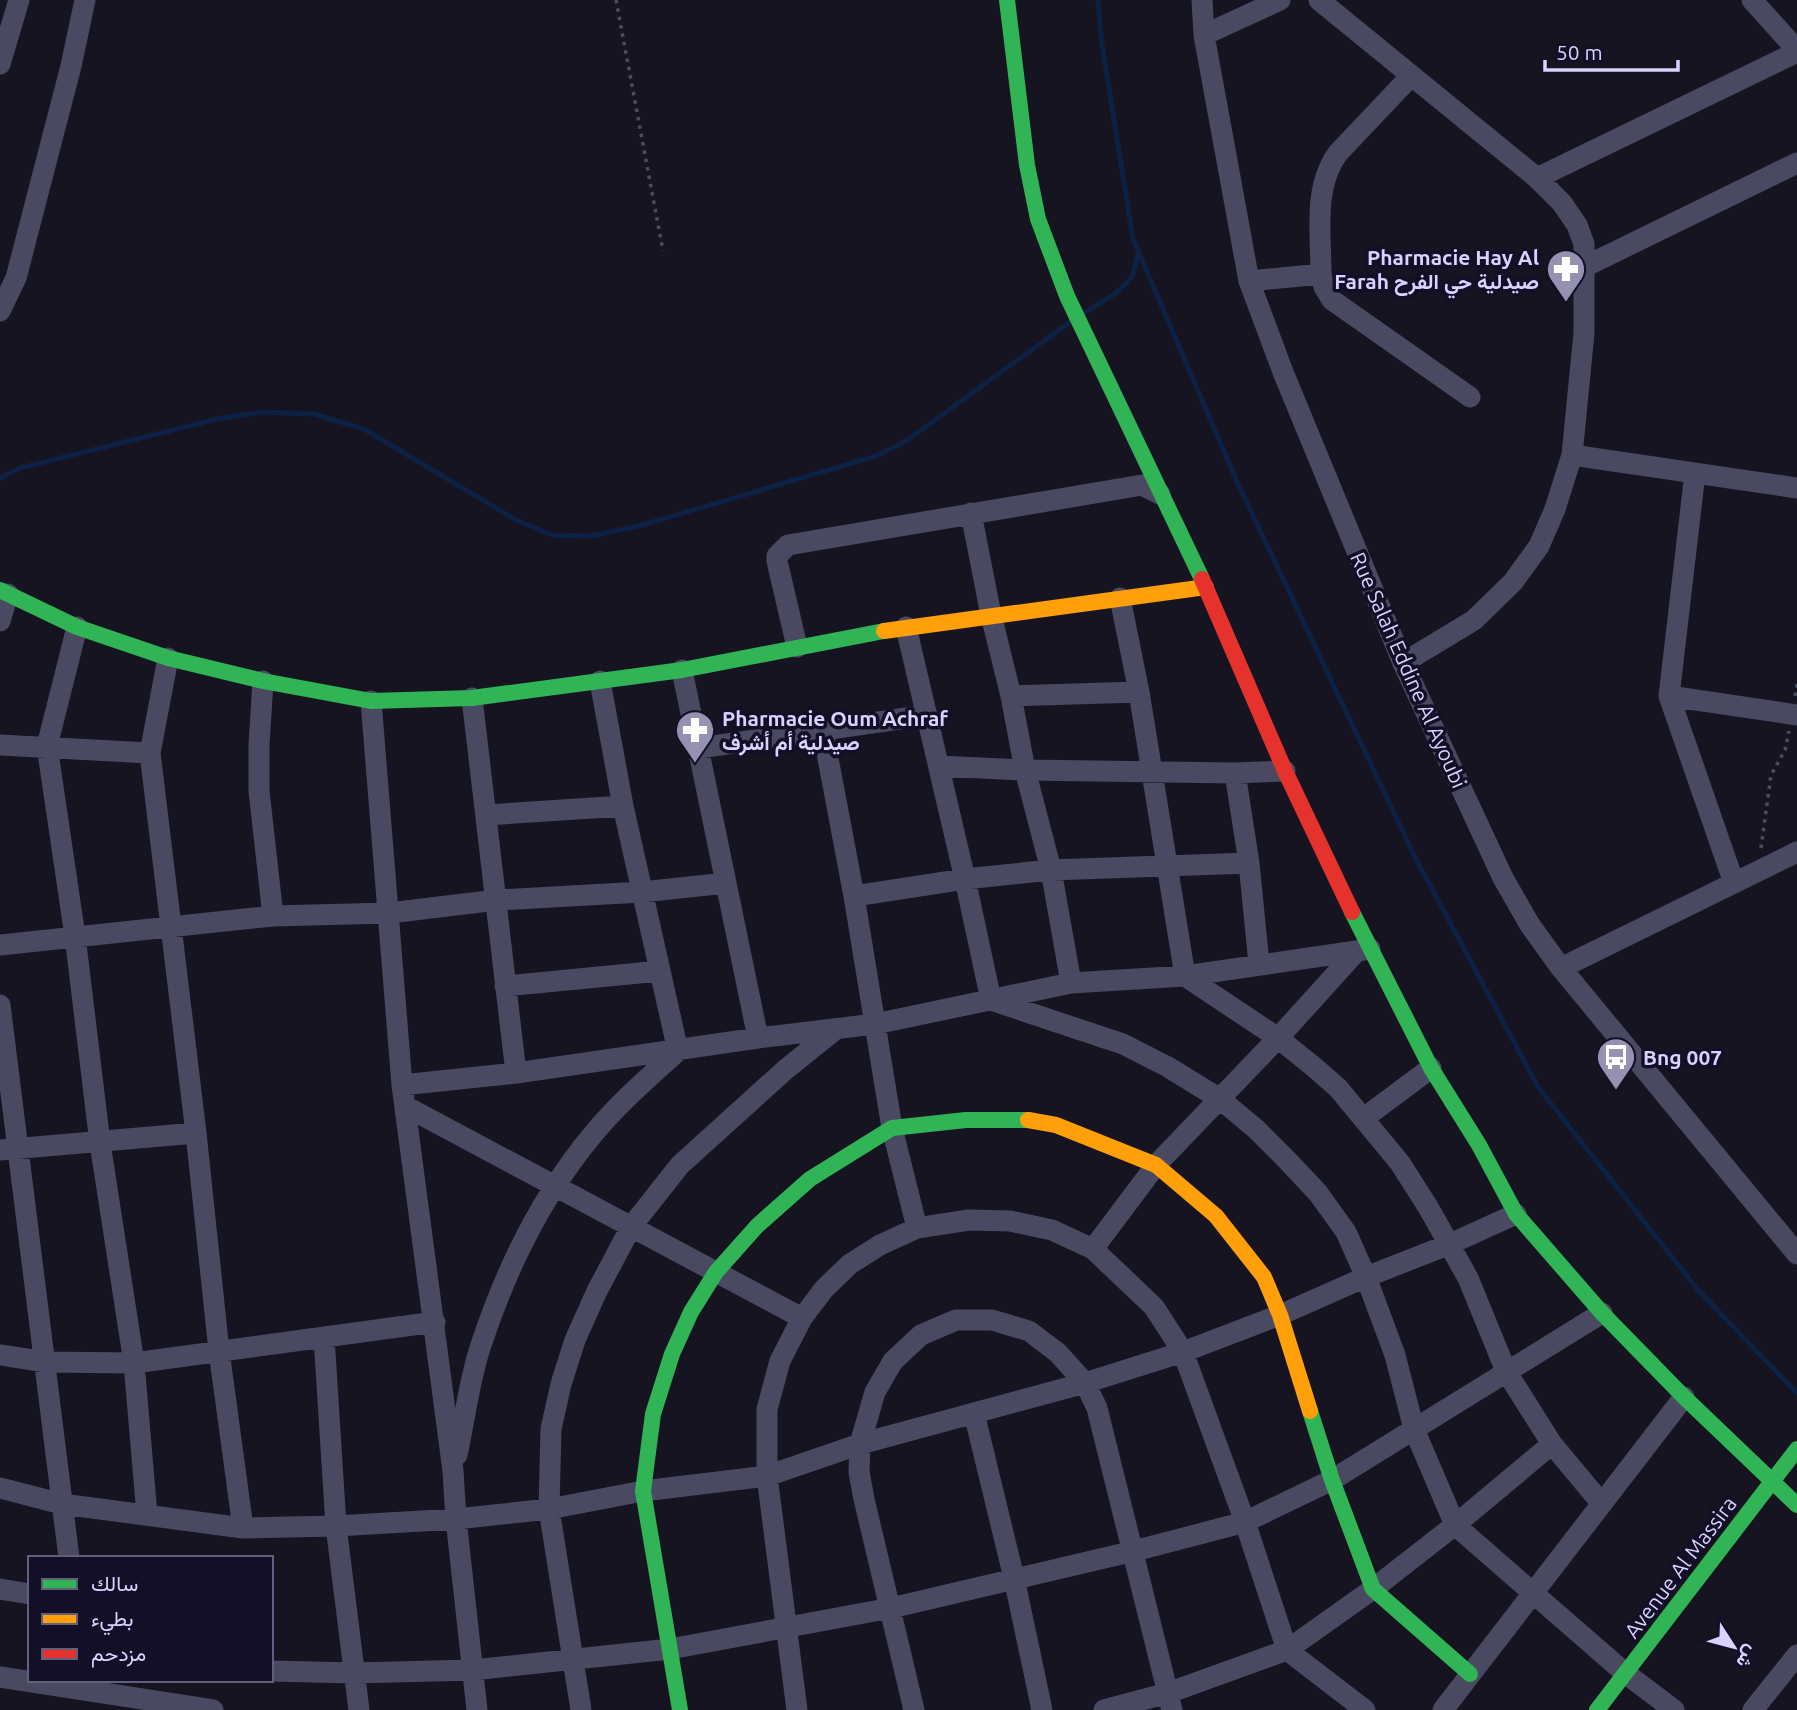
<svg xmlns="http://www.w3.org/2000/svg" width="1797" height="1710" font-family="Ubuntu,Vazirmatn,sans-serif">
<rect width="100%" height="100%" fill="#161421"/>
<g fill="none" stroke-linecap="round" stroke-linejoin="round">
<path stroke="#0d2144" stroke-width="5" d="M1098 0 1101 38 1133 239 1238 484 1415 857 1538 1087 1698 1290 1797 1393
M1084 313 1116 293 1132 277 1138 254
M0 478 20 468 217 419 262 412 314 414 364 429 516 520 552 535 591 536 639 526 876 456 906 441 1070 322"/>
<path stroke="#44505f" stroke-width="3.5" stroke-dasharray="3.5 5" stroke-linecap="butt" d="M616 0 663 251
M1795 696 1797 684
M1761 848 1771 775 1785 750 1789 731"/>
<path stroke="#4a4962" stroke-width="21" d="M1202 0 1204 35 1249 281 1283 372 1403 663 1503 878 1530 925 1561 968 1797 1254
M1319 0 1537 178 1562 203 1577 225 1584 244V333L1572 455 1555 509 1539 546 1513 582 1474 620 1403 663
M1752 0 1797 50
M1204 35 1280 0
M0 64 19 0
M1411 76 1338 153C1313 187 1321 233 1321 274L1324 287 1332 300 1470 397
M1537 178 1797 52
M1584 267 1797 163
M1249 281 1321 274
M0 311 16 278 71 66 85 0
M1572 455 1797 488
M1695 473 1669 696 1734 883
M971 513 991 615 1011 696 1025 770 1051 870 1071 983
M1120 598 1139 692 1185 976 1278 1038 1314 1067 1338 1088 1400 1163 1428 1207 1468 1278 1506 1371 1552 1444 1602 1504
M0 621 8 594
M77 627 47 746 75 936 100 1143 134 1363 147 1515
M906 627 965 879 991 1000 1123 1044 1168 1067 1220 1099 1256 1129 1286 1159 1318 1193 1346 1232 1366 1277 1395 1355 1414 1429 1455 1525 1625 1673 1674 1710
M797 647 777 561V556L788 545 1142 485 1160 494
M168 658 150 753 196 1133 219 1351 243 1528
M682 670 758 1038
M263 681 259 745V791L273 916
M1011 696 1139 692
M1669 696 1797 715
M472 698 516 1073
M371 701 402 1085 453 1471 456 1519 477 1710
M823 732 854 896 892 1128 917 1228
M0 745 150 753
M699 748 927 715
M939 766 1025 770 1235 773 1285 771
M1235 773 1249 863 1259 964
M486 815 623 806
M854 896 965 879 1051 870 1249 863
M0 945 273 916 389 913 497 900 642 892 726 883
M1561 968 1797 852
M505 986 660 971
M0 1005 69 1558
M402 1085 516 1073 758 1038 875 1024 1071 983 1185 976 1370 949
M405 1106 802 1318
M1364 1118 1431 1068
M0 1150 196 1133
M1093 1249 1156 1165 1278 1038 1355 953
M324 1337 336 1526 359 1710
M0 1355 46 1362 134 1363 435 1322
M974 1413 1014 1578 1042 1710
M457 1455C465 1419 469 1380 481 1345 506 1269 542 1195 594 1133 619 1103 649 1077 678 1051L623 806 600 681
M0 1488 62 1504 243 1528 336 1526 456 1519 549 1509 643 1491 767 1476 860 1444 1085 1383 1183 1352 1280 1315 1366 1277 1450 1244 1516 1214
M0 1589 30 1594
M271 1671 354 1673 473 1670 670 1649 891 1608 1134 1551 1245 1522 1332 1480 1602 1313
M0 1677 213 1710
M581 1710 549 1509 551 1429 561 1384 575 1340 597 1291 631 1227 680 1165 785 1070 836 1029
M797 1710 767 1476V1409L780 1361 802 1318 824 1289 850 1264 880 1245 917 1228 969 1220 1010 1221 1052 1230 1093 1249 1154 1307 1183 1352 1245 1522 1287 1650 1365 1710
M914 1710 864 1499 859 1472 860 1444 875 1392 893 1361 921 1335 956 1320H992L1029 1331 1058 1353 1085 1383 1097 1408 1172 1710
M1104 1710 1168 1693 1287 1650 1373 1589 1455 1525 1552 1444
M1443 1710 1684 1397
M1753 1710 1797 1655"/>
<path stroke="#30b455" stroke-width="16" d="M1007 0 1027 165 1038 219 1067 296 1202 579
M0 590 77 627 168 658 263 681 371 701 472 698 682 670 884 631
M1352 912 1431 1068 1479 1145 1516 1214 1602 1313 1684 1397 1797 1505
M1310 1411 1332 1480 1373 1589 1470 1674
M680 1710 643 1491 653 1414 672 1354 691 1312 716 1272 757 1226 810 1179 892 1128 966 1120H1028
M1597 1710 1797 1449"/>
<path stroke="#ff9f0a" stroke-width="16" d="M884 631 1206 587
M1028 1120 1056 1125 1156 1165 1216 1216 1264 1277 1280 1315 1310 1411"/>
<path stroke="#e5322d" stroke-width="16" d="M1202 579 1285 771 1352 912"/>
</g>
<defs>
<g id="pharmacy-pin" transform="scale(2.0125)"><path d="M0 17L-7.5 6A9.5 9.5 0 1 1 7.5 6Z" fill="#9591b1" stroke="#130f26"/><path d="M-2-6h4v4h4v4h-4v4h-4v-4h-4v-4h4Z" fill="#fff"/></g>
<g id="bus-pin" transform="scale(2.0125)"><path d="M0 17L-7.5 6A9.5 9.5 0 1 1 7.5 6Z" fill="#9591b1" stroke="#130f26"/><path d="M-5-6H5V4H4V6H2V4H-2V6H-4V4H-5ZM-3.5-4V0h7V-4ZM-3.5 1.2v1.5H-2V1.2ZM2 1.2v1.5H3.5V1.2Z" fill="#fff"/></g>
</defs>
<g fill-rule="evenodd">
<use href="#pharmacy-pin" x="1566" y="269"/>
<use href="#pharmacy-pin" x="695" y="730"/>
<use href="#bus-pin" x="1616" y="1057"/>
</g>
<g text-anchor="middle" dominant-baseline="central" stroke-width="7" stroke-linejoin="round" paint-order="stroke">
<g font-size="21" font-weight="bold" fill="#d9d4ff" stroke="#130f26" text-anchor="start">
<text x="1539" y="257" text-anchor="end">Pharmacie Hay Al<tspan x="1539" dy="24">Farah صيدلية حي الفرح</tspan></text>
<text x="722" y="718">Pharmacie Oum Achraf<tspan x="722" dy="24">صيدلية أم أشرف</tspan></text>
<text x="1643" y="1057">Bng 007</text>
</g>
<g font-size="21" fill="#d9d4ff" stroke="#130f26">
<text transform="translate(1409 670) rotate(66)">Rue Salah Eddine Al Ayoubi</text>
<text transform="translate(1680 1567) rotate(-53)">Avenue Al Massira</text>
</g>
</g>
<rect x="28" y="1556" width="245" height="126" fill="#130f26" stroke="#625e7d" stroke-width="2"/>
<rect x="42" y="1579" width="35" height="10" fill="#30b455" stroke="#625e7d" stroke-width="2"/>
<text x="91" y="1591" font-size="21" fill="#d9d4ff">سالك</text>
<rect x="42" y="1614" width="35" height="10" fill="#ff9f0a" stroke="#625e7d" stroke-width="2"/>
<text x="91" y="1626" font-size="21" fill="#d9d4ff">بطيء</text>
<rect x="42" y="1649" width="35" height="10" fill="#e5322d" stroke="#625e7d" stroke-width="2"/>
<text x="91" y="1661" font-size="21" fill="#d9d4ff">مزدحم</text>
<g transform="translate(1734 1647) rotate(126)" stroke="#130f26" stroke-width="5" paint-order="stroke">
<path d="M0-5L12 26L0 18L-12 26Z" fill="#d9d4ff"/>
<text y="-10" font-size="19" font-weight="bold" text-anchor="middle" fill="#d9d4ff">ش</text>
</g>
<path d="M1545 60v10h133v-10" fill="none" stroke="#d9d4ff" stroke-width="3.5"/>
<text x="1556" y="60" font-size="21" fill="#d9d4ff" stroke="#130f26" stroke-width="5" paint-order="stroke">50 m</text>
</svg>
